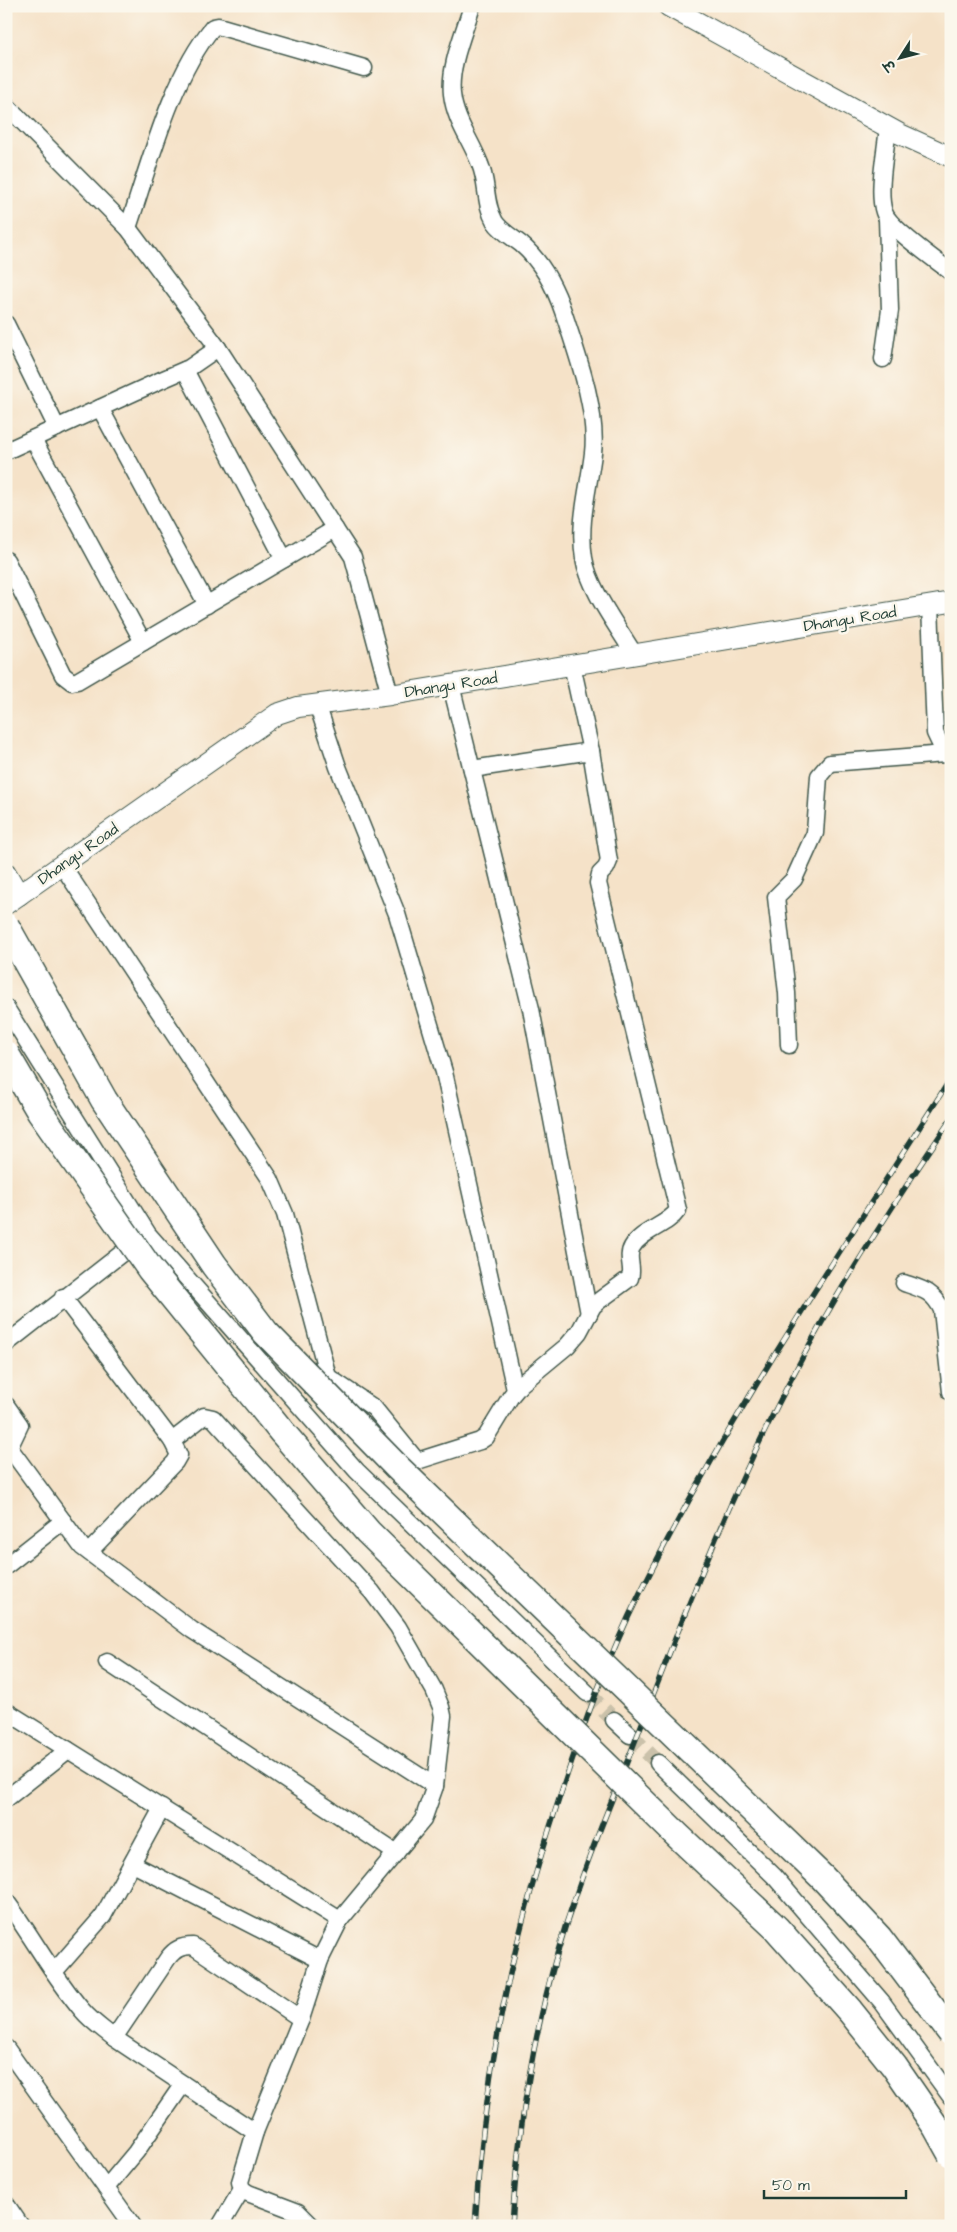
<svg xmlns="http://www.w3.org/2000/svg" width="957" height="2232" font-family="'Architects Daughter','Playpen Sans Deva',sans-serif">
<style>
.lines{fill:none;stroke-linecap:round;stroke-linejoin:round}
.minor-tunnel{stroke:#cac1aa;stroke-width:16;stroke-dasharray:16 8;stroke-linecap:butt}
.minor-casing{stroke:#3f564a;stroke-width:19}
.tertiary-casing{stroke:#3f564a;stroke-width:22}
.minor{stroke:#fff;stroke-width:16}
.tertiary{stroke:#fff;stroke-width:20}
.rail-casing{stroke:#1f3d34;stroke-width:5.5}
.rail{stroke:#fbf7ec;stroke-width:4;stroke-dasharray:11;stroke-linecap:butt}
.trunk-bridge-casing{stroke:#3f564a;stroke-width:29;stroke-linecap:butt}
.trunk-bridge{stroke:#fff;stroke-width:26}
.labels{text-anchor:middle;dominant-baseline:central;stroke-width:5;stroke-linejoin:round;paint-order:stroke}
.street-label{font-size:16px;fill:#1f3d34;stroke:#fbf7ec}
</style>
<rect width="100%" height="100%" fill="#fbf7ec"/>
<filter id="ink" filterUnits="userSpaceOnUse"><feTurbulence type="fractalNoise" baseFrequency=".02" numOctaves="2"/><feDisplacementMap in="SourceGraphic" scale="10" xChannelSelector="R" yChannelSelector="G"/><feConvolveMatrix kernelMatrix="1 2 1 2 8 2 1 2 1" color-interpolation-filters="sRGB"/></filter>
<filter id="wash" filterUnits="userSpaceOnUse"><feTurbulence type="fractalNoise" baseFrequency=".0096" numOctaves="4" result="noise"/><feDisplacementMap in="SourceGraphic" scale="20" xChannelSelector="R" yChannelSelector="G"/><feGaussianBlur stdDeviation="1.12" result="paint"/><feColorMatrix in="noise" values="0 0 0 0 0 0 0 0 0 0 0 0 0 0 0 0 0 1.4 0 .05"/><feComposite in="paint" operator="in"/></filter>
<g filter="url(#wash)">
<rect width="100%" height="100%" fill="#f5e2c8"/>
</g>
<g filter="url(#ink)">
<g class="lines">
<g class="minor-tunnel">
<path d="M587 1693 614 1720"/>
<path d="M630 1735 658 1763"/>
</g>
<g class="minor-casing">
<g id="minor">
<path d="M472 6C464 33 449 66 452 94 455 121 471 140 480 164 488 183 484 203 495 222 501 231 512 237 521 244 542 262 555 287 564 314 577 354 598 411 593 453 589 488 578 522 584 558 589 589 618 627 634 654"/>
<path d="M6 105 128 228 218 348 353 557 390 695"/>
<path d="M888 127C886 150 877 191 884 212 889 228 936 260 951 272"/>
<path d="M128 228C149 166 171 77 213 27L218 26 364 68"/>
<path d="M6 324 57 428"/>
<path d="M883 359 890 310 887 219"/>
<path d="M185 370 284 559"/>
<path d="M100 408 207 605"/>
<path d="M33 439 143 642"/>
<path d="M6 451 159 381 189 368 218 348"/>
<path d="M6 560 63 675 72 682 77 681 335 529"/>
<path d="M930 605 935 733 945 754 951 757"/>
<path d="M451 685 531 1009 589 1314"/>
<path d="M317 704 338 767 397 914 444 1072 515 1390"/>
<path d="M472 769 591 751"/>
<path d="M62 865 270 1179 285 1214 328 1377 374 1408 417 1461 480 1441 486 1437 511 1396 521 1384 567 1346 579 1332 593 1306 600 1300 630 1278C634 1268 626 1257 632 1247 642 1230 667 1226 678 1210L598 883 600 874 606 868 609 861 591 751 572 665"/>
<path d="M6 1008 148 1234 357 1471 587 1693"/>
<path d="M789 1045 787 993 776 897 794 879 815 833 819 776 830 763 945 754"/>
<path d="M904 1283C922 1289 933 1291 942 1310L951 1392"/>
<path d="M63 1297 172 1441 179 1455 175 1462 89 1552"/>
<path d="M6 1344 140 1239"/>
<path d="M6 1405 20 1425 10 1446 11 1450 82 1547 192 1630 435 1786"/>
<path d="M172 1441 204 1416 213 1418 372 1592 398 1627 434 1690 441 1707 443 1716 435 1786 423 1820 340 1920 320 1960 301 2019 255 2132 240 2182 242 2189 248 2193 298 2212 312 2226"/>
<path d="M6 1566 63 1521"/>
<path d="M107 1662 396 1853"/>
<path d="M6 1711 340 1920"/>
<path d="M614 1720 630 1735"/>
<path d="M658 1763 774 1876 882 2002 951 2097"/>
<path d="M6 1799 68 1750"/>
<path d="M133 1864 320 1960"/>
<path d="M6 1901C32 1936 53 1976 82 2010 91 2021 103 2029 114 2038L255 2132"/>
<path d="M54 1972 103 1916 162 1808"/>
<path d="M114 2038 168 1958C175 1949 181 1946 193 1946L301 2019"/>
<path d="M6 2048 133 2226"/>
<path d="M106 2188 136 2152 183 2084"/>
<path d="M6 2204 21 2226"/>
<path d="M220 2226 242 2189"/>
</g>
</g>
<g class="tertiary-casing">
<g id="tertiary">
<path d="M668 6 900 134 951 157"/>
<path d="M6 873 19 895"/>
<path d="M6 904 277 714 298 707 390 695 951 602"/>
</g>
</g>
<use href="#minor" class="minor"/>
<use href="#tertiary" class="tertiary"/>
<g class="rail-casing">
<g id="rail">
<path d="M475 2226C483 2076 512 1941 559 1799 582 1729 607 1659 640 1593 730 1413 844 1247 951 1078"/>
<path d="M512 2226C519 2111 539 1997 578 1889 596 1836 619 1784 639 1731 684 1615 729 1498 787 1387 835 1293 892 1206 951 1119"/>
</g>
</g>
<use href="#rail" class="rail"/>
<g class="trunk-bridge-casing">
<g id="trunk-bridge">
<path d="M6 926 104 1100 214 1265 266 1333 397 1467 823 1878 879 1938 951 2033"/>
<path d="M6 1054 40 1112 150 1269 282 1432 368 1532 677 1835 776 1928 850 2011 894 2066 936 2127 951 2154"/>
</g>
</g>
<use href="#trunk-bridge" class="trunk-bridge"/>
</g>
</g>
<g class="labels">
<g class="street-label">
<text transform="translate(850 619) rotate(-9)">Dhangu Road</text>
<text transform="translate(451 685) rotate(-9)">Dhangu Road</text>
<text transform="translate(78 854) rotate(-35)">Dhangu Road</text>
</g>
</g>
<rect width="957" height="2232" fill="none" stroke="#fbf7ec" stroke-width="25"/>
<g transform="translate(900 58) rotate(234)" stroke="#fbf7ec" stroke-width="4" paint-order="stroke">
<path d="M0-4L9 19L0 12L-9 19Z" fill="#1f3d34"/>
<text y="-8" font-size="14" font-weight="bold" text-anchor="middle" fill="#1f3d34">उ</text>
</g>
<path d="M764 2190v8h142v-8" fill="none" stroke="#1f3d34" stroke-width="2.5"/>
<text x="772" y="2190" font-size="15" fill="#1f3d34" stroke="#fbf7ec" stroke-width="4" paint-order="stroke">50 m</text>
</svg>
